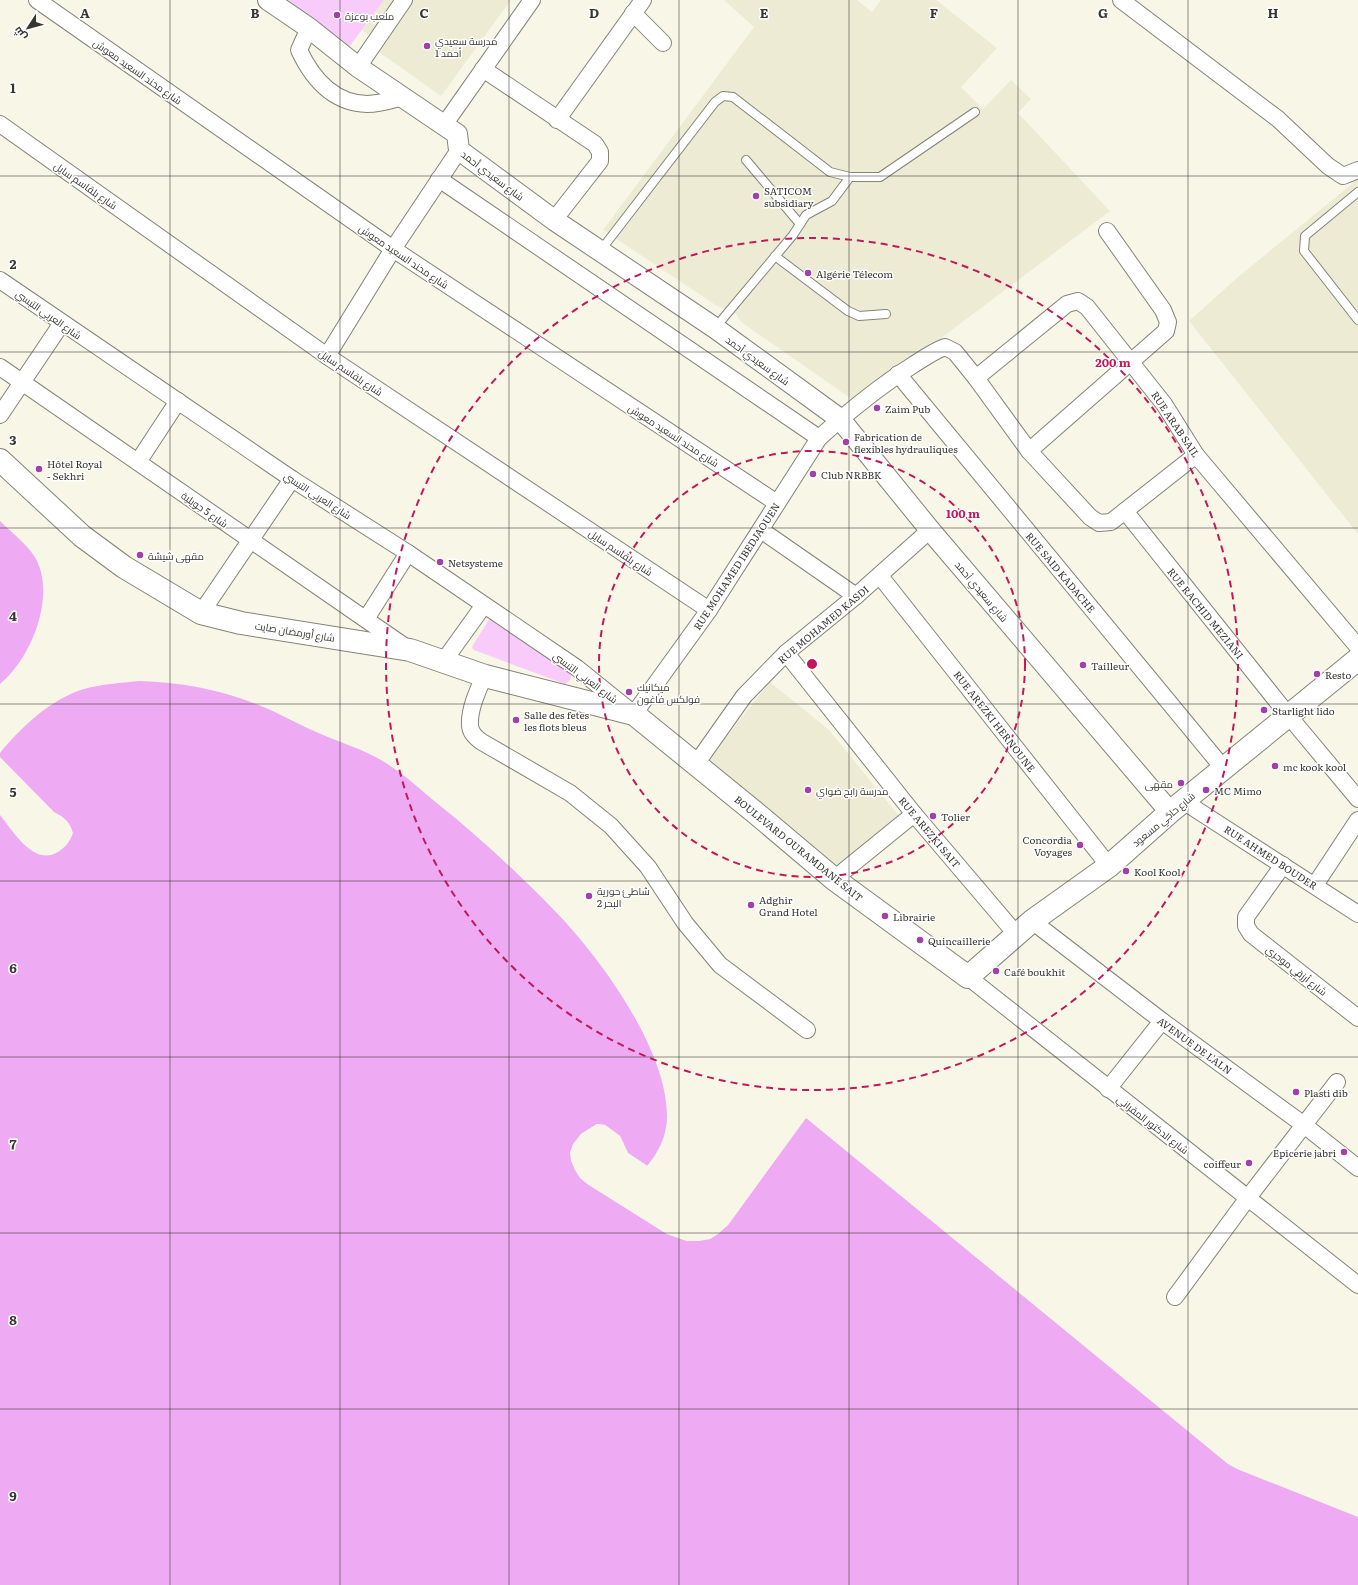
<svg xmlns="http://www.w3.org/2000/svg" width="1358" height="1585" font-family="Literata,Cairo,serif">
<style>
.built{fill:#eeebd5}
.green{fill:#f9cbfb}
.water{fill:#eeaaf2}
.pier{fill:#f8f6e7}
.lines{fill:none;stroke-linecap:round;stroke-linejoin:round}
.service-casing{stroke:#858376;stroke-width:10}
.minor-casing{stroke:#858376;stroke-width:18}
.tertiary-casing{stroke:#858376;stroke-width:22}
.secondary-casing{stroke:#858376;stroke-width:24}
.service{stroke:#fff;stroke-width:8}
.minor{stroke:#fff;stroke-width:16}
.tertiary{stroke:#fff;stroke-width:20}
.secondary{stroke:#fff;stroke-width:22}
.grid{fill:none;stroke:#363530;stroke-width:1;stroke-opacity:0.55}
.ring{fill:none;stroke:#c2185b;stroke-width:2;stroke-dasharray:7 5}
.poi-dot{fill:#a040a8;stroke:#fff;stroke-width:1.5}
.labels{text-anchor:middle;dominant-baseline:central;stroke-width:3;stroke-linejoin:round;paint-order:stroke}
.poi-label{font-size:10px;fill:#363530;stroke:#fff;text-anchor:start}
.street-label{font-size:10px;fill:#363530;stroke:#fff}
.grid-label{font-size:13px;text-anchor:middle;font-weight:bold;fill:#363530;stroke:#fff;stroke-width:3;stroke-linejoin:round;paint-order:stroke}
.centre{fill:#c2185b;stroke:#fff;stroke-width:2}
.ring-label{font-size:12px;text-anchor:middle;font-weight:bold;fill:#c2185b;stroke:#fff;stroke-width:3;stroke-linejoin:round;paint-order:stroke}
</style>
<rect width="100%" height="100%" fill="#f8f6e7"/>
<g class="built">
<path d="M384 0H511L441 96 379 52 373 39 362 30Z"/>
<path d="M724 0H857L872 12 881 0H936L997 48 961 87 983 109 1011 80 1031 99 1018 113 1110 211 856 402 741 322 736 314 717 306 603 230 754 27Z"/>
<path d="M1358 179V534L1189 321 1238 277Z"/>
<path d="M770 682 829 730 899 816 835 867 705 763Z"/>
</g>
<g class="green">
<path d="M279 0H384L349 47Z"/>
<path d="M490 618 566 670 570 673 571 678 569 681 565 684 474 650 472 648 473 645Z"/>
</g>
<g class="water">
<path d="M0 521C12 533 28 545 36 559 56 597 31 659 0 684Z"/>
<path d="M139 681C181 682 222 690 261 706 279 713 296 723 314 731 338 742 364 749 386 763 405 775 421 790 438 804 478 836 516 871 551 907 598 954 667 1048 667 1116 667 1135 659 1152 647 1166L628 1153 620 1136 605 1125 597 1124 581 1134 570 1153C574 1169 576 1175 589 1185L667 1234 687 1241 710 1239 728 1225 806 1118 1228 1464 1237 1469 1358 1517V1585H0V815C13 831 34 867 58 852 66 847 70 841 73 833 70 822 64 817 54 812L0 757V753C21 727 51 699 84 689 102 684 121 683 139 681Z"/>
</g>
<path class="pier" d="M807 1116 728 1225 718 1234 710 1239 699 1241H687L667 1234 589 1185 580 1178 575 1170 571 1161 570 1153 573 1144 581 1134 597 1124 605 1125 620 1136 628 1153 649 1167 646 1168 627 1154 619 1137 612 1131 605 1127 597 1126 582 1135 575 1145 572 1153 573 1160 577 1169 582 1177 590 1184 668 1233 687 1239H699L709 1237 717 1232 727 1223 804 1117Z"/>
<g class="lines">
<g class="service-casing">
<g id="service">
<path d="M746 160 800 224"/>
<path d="M1358 192 1305 236 1304 251 1358 320"/>
<path d="M601 250 715 102 723 96 733 97 830 172 850 177H880L975 112"/>
<path d="M775 256 848 311 859 316 886 314"/>
<path d="M715 328 793 235 806 215 832 201 850 177"/>
</g>
</g>
<g class="minor-casing">
<g id="minor">
<path d="M37 0 393 249 777 503"/>
<path d="M1121 0 1278 119 1328 166 1343 176 1358 170"/>
<path d="M633 13 663 43"/>
<path d="M309 28 299 50C312 78 332 103 367 104 379 104 392 100 403 97"/>
<path d="M358 67 404 0"/>
<path d="M483 69 595 144 600 152V161L554 220"/>
<path d="M557 120 643 0"/>
<path d="M0 124 327 356 709 610"/>
<path d="M444 125 532 0"/>
<path d="M439 179 819 438"/>
<path d="M0 280 292 479 408 553 577 668 634 714 709 610 819 438C848 412 880 386 913 365 924 358 934 351 945 347L955 352 976 378 1029 451 1090 517 1099 523 1111 522 1196 455"/>
<path d="M327 356 393 249 459 150"/>
<path d="M0 367 407 648"/>
<path d="M898 374 1224 769"/>
<path d="M976 378 1067 304 1078 301 1087 307 1164 404 1196 455 1358 647"/>
<path d="M0 415 62 323"/>
<path d="M1029 451 1166 331 1168 322 1163 310 1107 231"/>
<path d="M138 462 178 401"/>
<path d="M1125 511 1288 715 1358 799"/>
<path d="M761 530 856 596"/>
<path d="M880 576 1109 866"/>
<path d="M201 613 292 479"/>
<path d="M366 619 408 553"/>
<path d="M786 653 914 814 1016 934"/>
<path d="M443 662 484 605"/>
<path d="M485 676C478 688 469 710 470 725 470 732 476 738 482 742L570 793 611 826 648 867 685 923 720 965 807 1030"/>
<path d="M696 764 744 696 786 653 856 596 930 530"/>
<path d="M1183 801 1358 914"/>
<path d="M1283 865 1246 917V926L1251 934 1358 1018"/>
<path d="M834 879 914 814"/>
<path d="M1315 885 1358 820"/>
<path d="M1032 921 1162 1021 1304 1125 1358 1168"/>
<path d="M968 977 1358 1285"/>
<path d="M1108 1089 1162 1021"/>
<path d="M1175 1297 1247 1199 1337 1082"/>
</g>
</g>
<g class="tertiary-casing">
<path id="tertiary" d="M268 0 309 28 358 67 457 134 459 150 554 220 715 328 840 419 930 530 1170 812"/>
</g>
<g class="secondary-casing">
<path id="secondary" d="M0 460 82 536 124 567 201 613 241 623 410 650 485 676 634 714 757 814 834 879 968 977 1032 921 1109 866 1170 812 1358 659"/>
</g>
<use href="#service" class="service"/>
<use href="#minor" class="minor"/>
<use href="#tertiary" class="tertiary"/>
<use href="#secondary" class="secondary"/>
</g>
<path class="grid" d="M170 0V1585M340 0V1585M509 0V1585M679 0V1585M849 0V1585M1018 0V1585M1188 0V1585M0 176H1358M0 352H1358M0 528H1358M0 704H1358M0 881H1358M0 1057H1358M0 1233H1358M0 1409H1358"/>
<g class="ring">
<circle cx="812" cy="664" r="213"/>
<circle cx="812" cy="664" r="426"/>
</g>
<g class="poi-dot">
<circle cx="337" cy="15" r="4"/>
<circle cx="427" cy="46" r="4"/>
<circle cx="756" cy="196" r="4"/>
<circle cx="808" cy="273" r="4"/>
<circle cx="877" cy="408" r="4"/>
<circle cx="846" cy="442" r="4"/>
<circle cx="39" cy="469" r="4"/>
<circle cx="813" cy="474" r="4"/>
<circle cx="140" cy="555" r="4"/>
<circle cx="440" cy="562" r="4"/>
<circle cx="1083" cy="665" r="4"/>
<circle cx="1317" cy="674" r="4"/>
<circle cx="629" cy="692" r="4"/>
<circle cx="1264" cy="710" r="4"/>
<circle cx="516" cy="720" r="4"/>
<circle cx="1275" cy="766" r="4"/>
<circle cx="1181" cy="783" r="4"/>
<circle cx="808" cy="790" r="4"/>
<circle cx="1206" cy="790" r="4"/>
<circle cx="933" cy="816" r="4"/>
<circle cx="1080" cy="845" r="4"/>
<circle cx="1126" cy="871" r="4"/>
<circle cx="589" cy="896" r="4"/>
<circle cx="751" cy="905" r="4"/>
<circle cx="885" cy="916" r="4"/>
<circle cx="920" cy="940" r="4"/>
<circle cx="996" cy="971" r="4"/>
<circle cx="1296" cy="1092" r="4"/>
<circle cx="1344" cy="1152" r="4"/>
<circle cx="1249" cy="1163" r="4"/>
</g>
<g class="labels">
<g class="poi-label">
<text x="345" y="15">ملعب بوعزة</text>
<text x="435" y="40">مدرسة سعيدي<tspan x="435" dy="12">أحمد 1</tspan></text>
<text x="764" y="190">SATICOM<tspan x="764" dy="12">subsidiary</tspan></text>
<text x="816" y="273">Algérie Télecom</text>
<text x="885" y="408">Zaim Pub</text>
<text x="854" y="436">Fabrication de<tspan x="854" dy="12">flexibles hydrauliques</tspan></text>
<text x="47" y="463">Hôtel Royal<tspan x="47" dy="12">- Sekhri</tspan></text>
<text x="821" y="474">Club NRBBK</text>
<text x="148" y="555">مقهى شيشة</text>
<text x="448" y="562">Netsysteme</text>
<text x="1091" y="665">Tailleur</text>
<text x="1325" y="674">Resto</text>
<text x="637" y="686">ميكانيك<tspan x="637" dy="12">فولكس فاغون</tspan></text>
<text x="1272" y="710">Starlight lido</text>
<text x="524" y="714">Salle des fetes<tspan x="524" dy="12">les flots bleus</tspan></text>
<text x="1283" y="766">mc kook kool</text>
<text x="1173" y="783" text-anchor="end">مقهى</text>
<text x="816" y="790">مدرسة رابح ضواي</text>
<text x="1214" y="790">MC Mimo</text>
<text x="941" y="816">Tolier</text>
<text x="1072" y="839" text-anchor="end">Concordia<tspan x="1072" dy="12">Voyages</tspan></text>
<text x="1134" y="871">Kool Kool</text>
<text x="597" y="890">شاطئ حورية<tspan x="597" dy="12">البحر 2</tspan></text>
<text x="759" y="899">Adghir<tspan x="759" dy="12">Grand Hotel</tspan></text>
<text x="893" y="916">Librairie</text>
<text x="928" y="940">Quincaillerie</text>
<text x="1004" y="971">Café boukhit</text>
<text x="1304" y="1092">Plasti dib</text>
<text x="1336" y="1152" text-anchor="end">Epicerie jabri</text>
<text x="1241" y="1163" text-anchor="end">coiffeur</text>
</g>
<g class="street-label">
<text transform="translate(138 71) rotate(35)">شارع محند السعيد معوش</text>
<text transform="translate(493 175) rotate(37)">شارع سعيدي أحمد</text>
<text transform="translate(86 185) rotate(35)">شارع بلقاسم سايل</text>
<text transform="translate(404 256) rotate(34)">شارع محند السعيد معوش</text>
<text transform="translate(49 314) rotate(35)">شارع العربي التبسي</text>
<text transform="translate(758 360) rotate(36)">شارع سعيدي أحمد</text>
<text transform="translate(351 372) rotate(34)">شارع بلقاسم سايل</text>
<text transform="translate(1176 424) rotate(56)">RUE ARAB SAIL</text>
<text transform="translate(674 435) rotate(33)">شارع محند السعيد معوش</text>
<text transform="translate(318 495) rotate(33)">شارع العربي التبسي</text>
<text transform="translate(205 509) rotate(35)">شارع 5 جويلية</text>
<text transform="translate(621 552) rotate(34)">شارع بلقاسم سايل</text>
<text transform="translate(736 566) rotate(-57)">RUE MOHAMED IBEDJAOUEN</text>
<text transform="translate(1061 572) rotate(50)">RUE SAID KADACHE</text>
<text transform="translate(982 591) rotate(50)">شارع سعيدي أحمد</text>
<text transform="translate(1206 613) rotate(51)">RUE RACHID MEZIANI</text>
<text transform="translate(823 624) rotate(-40)">RUE MOHAMED KASDI</text>
<text transform="translate(295 631) rotate(9)">شارع أورمضان صايت</text>
<text transform="translate(586 677) rotate(37)">شارع العربي التبسي</text>
<text transform="translate(995 721) rotate(52)">RUE AREZKI HERNOUNE</text>
<text transform="translate(1163 819) rotate(-40)">شارع حاجّي مسعود</text>
<text transform="translate(930 832) rotate(50)">RUE AREZKI SAIT</text>
<text transform="translate(799 848) rotate(39)">BOULEVARD OURAMDANE SAIT</text>
<text transform="translate(1271 857) rotate(33)">RUE AHMED BOUDER</text>
<text transform="translate(1297 970) rotate(38)">شارع أرزقي موحري</text>
<text transform="translate(1195 1045) rotate(36)">AVENUE DE L'ALN</text>
<text transform="translate(1153 1124) rotate(38)">شارع الدكتور المقراني</text>
</g>
</g>
<g class="grid-label">
<text x="85" y="18">A</text>
<text x="255" y="18">B</text>
<text x="424" y="18">C</text>
<text x="594" y="18">D</text>
<text x="764" y="18">E</text>
<text x="934" y="18">F</text>
<text x="1103" y="18">G</text>
<text x="1273" y="18">H</text>
<text x="13" y="93">1</text>
<text x="13" y="269">2</text>
<text x="13" y="445">3</text>
<text x="13" y="621">4</text>
<text x="13" y="797">5</text>
<text x="13" y="973">6</text>
<text x="13" y="1149">7</text>
<text x="13" y="1325">8</text>
<text x="13" y="1501">9</text>
</g>
<circle cx="812" cy="664" r="6" class="centre"/>
<g class="ring-label">
<text x="1113" y="367">200 m</text>
<text x="963" y="518">100 m</text>
</g>
<g transform="translate(28 28) rotate(234)" stroke="#ffffff" stroke-width="3" paint-order="stroke">
<path d="M0-3L7 15L0 10L-7 15Z" fill="#363530"/>
<text y="-6" font-size="11" font-weight="bold" text-anchor="middle" fill="#363530">ش</text>
</g>
</svg>
